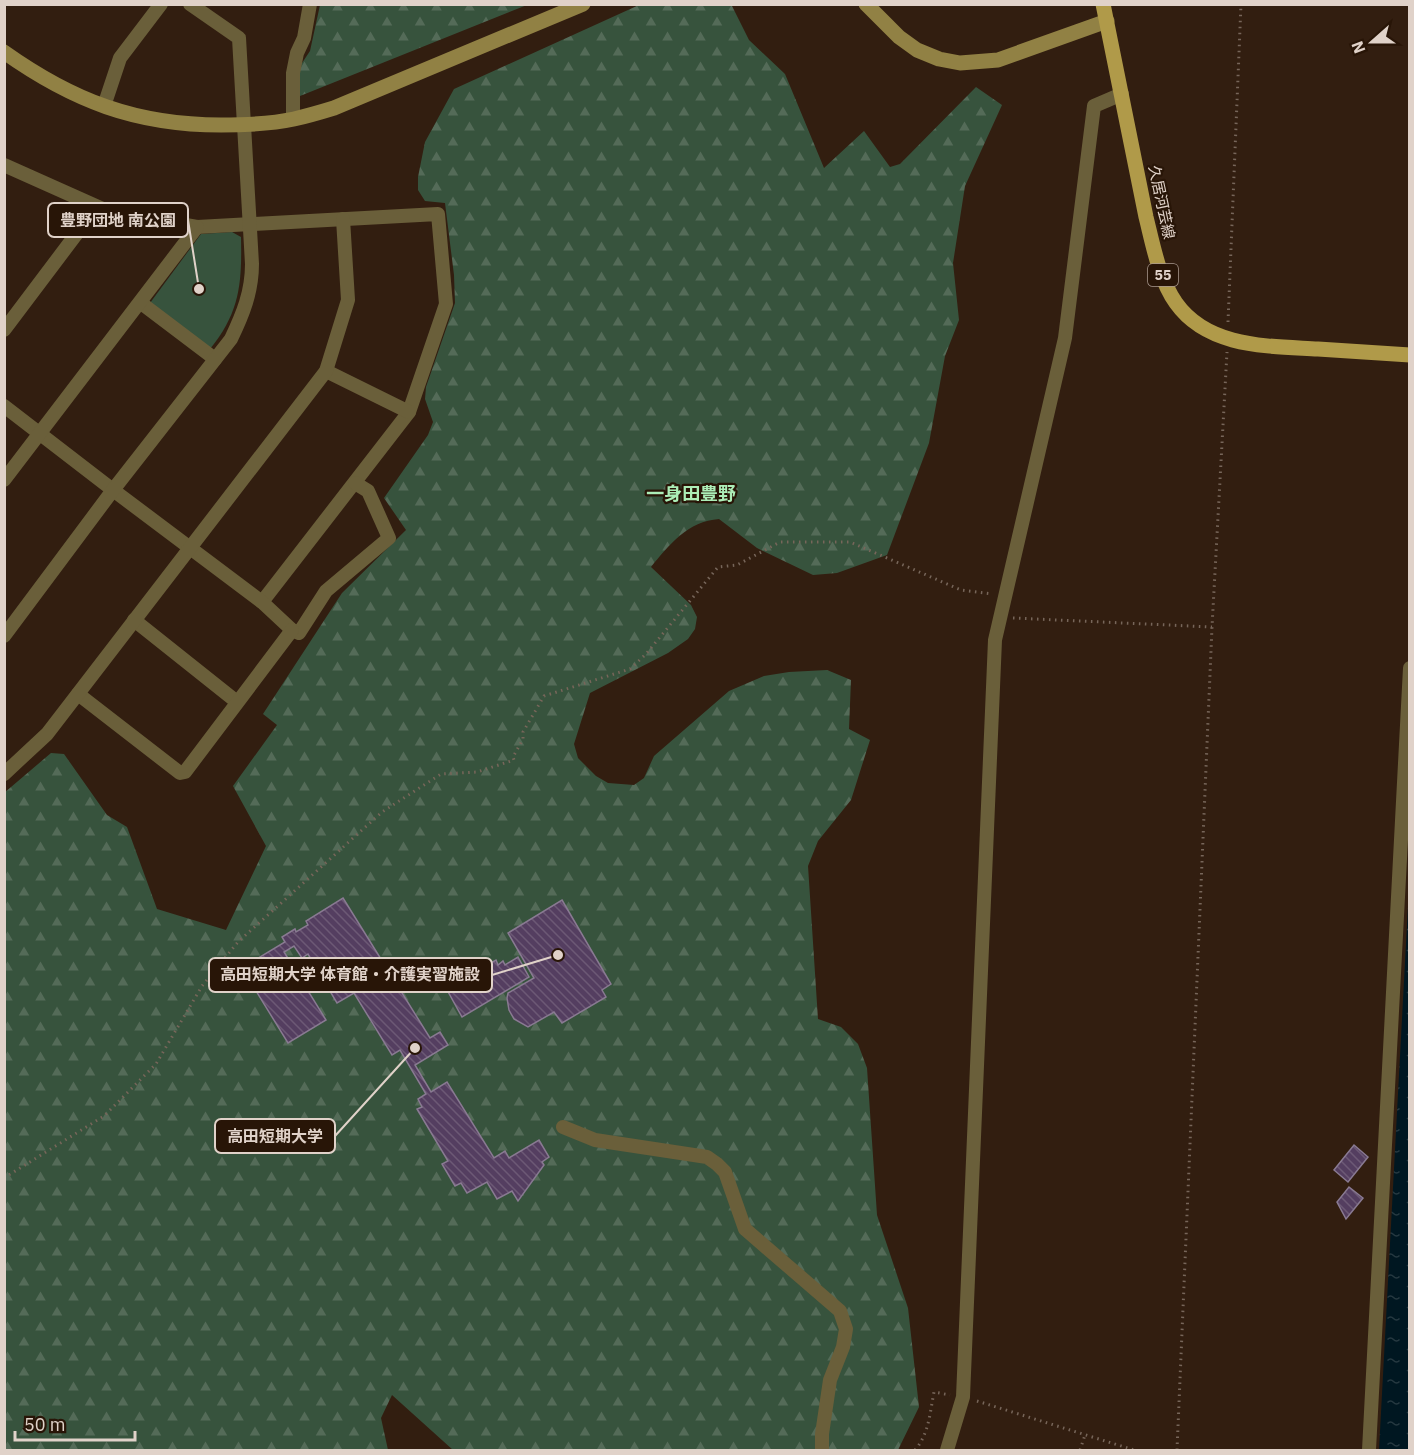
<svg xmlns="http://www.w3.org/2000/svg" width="1414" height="1455" font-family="'IBM Plex Sans','Noto Sans JP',sans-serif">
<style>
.green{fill:#37533d}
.forest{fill:url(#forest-firs)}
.water{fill:url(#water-ripples)}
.building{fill:url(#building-back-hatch);stroke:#897a92;stroke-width:1.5}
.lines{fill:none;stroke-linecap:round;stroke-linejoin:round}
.path{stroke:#77665a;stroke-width:3;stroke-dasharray:1.5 4.5;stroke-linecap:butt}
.street{stroke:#6a5f3a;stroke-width:14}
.secondary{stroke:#918144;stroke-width:15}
.primary{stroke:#b09a49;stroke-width:15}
.labels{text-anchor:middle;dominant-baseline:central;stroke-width:4.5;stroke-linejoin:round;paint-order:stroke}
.shield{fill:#281507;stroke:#a9998f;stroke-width:1.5}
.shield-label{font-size:14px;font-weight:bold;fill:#e0d2c9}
.street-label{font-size:15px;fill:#e0d2c9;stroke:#281507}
.quarter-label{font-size:18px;font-weight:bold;fill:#acedb7;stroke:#281507}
.leader{fill:none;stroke:#e0d2c9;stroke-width:2}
.callout-dot{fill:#e0d2c9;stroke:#281507;stroke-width:2}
.callout{fill:#281507;stroke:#e0d2c9;stroke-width:2}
.callout-label{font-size:16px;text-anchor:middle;font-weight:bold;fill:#e0d2c9}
</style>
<defs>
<pattern id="forest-firs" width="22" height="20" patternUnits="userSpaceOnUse" patternTransform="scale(1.5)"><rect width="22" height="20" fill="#37533d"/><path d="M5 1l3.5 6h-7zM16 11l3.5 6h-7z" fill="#546b58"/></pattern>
<pattern id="water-ripples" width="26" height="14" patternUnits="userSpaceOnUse" patternTransform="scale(1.5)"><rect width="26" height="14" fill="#001721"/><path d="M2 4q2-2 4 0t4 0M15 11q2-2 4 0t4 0" fill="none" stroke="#253840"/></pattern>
<pattern id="building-back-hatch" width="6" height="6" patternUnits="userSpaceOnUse" patternTransform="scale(1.5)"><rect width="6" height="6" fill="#543e60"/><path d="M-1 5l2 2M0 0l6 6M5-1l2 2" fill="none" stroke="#6c5975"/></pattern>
</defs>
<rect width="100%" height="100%" fill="#321e10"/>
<path class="green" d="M232 232 241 237C242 283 240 312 210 349L150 303 201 234Z"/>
<g class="forest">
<path d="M731 4 749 40 785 74 824 168 864 131 890 167 900 164 976 87 1002 105 965 186 953 263 959 320 945 356 929 443 887 555 837 573 813 575 757 548 719 519C688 521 669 545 651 567L691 605 697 617 695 629 688 639 668 653 590 693 574 744 578 758 596 776 608 783 634 785 644 778 654 756 729 691 764 676 789 672 827 670 851 680 849 729 870 740 851 800 818 841 808 866 818 1019 841 1027 858 1044 867 1068 877 1215 908 1308 919 1407 898 1450H453L392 1395 381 1418 388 1450H5L4 793 51 753 64 754 107 815 127 827 157 909 226 930 266 846 233 786 277 725 263 714 342 593 406 530 384 498 428 435 433 422 425 399 426 387 455 303 454 275 445 203 425 201 418 190V177L425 142 454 89 639 5Z"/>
<path d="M320 5H527L300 96 296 72 310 51Z"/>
</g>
<path class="water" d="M1409 887V1450H1379Z"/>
<g class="building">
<path d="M343 898 430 1038 440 1032 448 1045 415 1065 431 1092 447 1082 494 1158 505 1151 509 1158 539 1140 549 1157 542 1162 544 1165 518 1201 512 1191 497 1199 487 1182 467 1193 461 1183 455 1186 442 1164 448 1161 417 1109 422 1107 418 1099 426 1094 400 1050 392 1055 354 993 337 1003 308 954 302 958 294 946 284 952 326 1020 288 1043 242 968 285 942 282 937 295 929 296 932 308 925 306 921Z"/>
<path d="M562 900 611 984 602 990 606 997 562 1023 554 1012 528 1027 514 1019 509 1010 507 998 508 993 534 978 508 933Z"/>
<path d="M518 957 529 977 462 1017 446 988 496 960 498 965 503 961 505 965Z"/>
<path d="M1354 1145 1368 1157 1348 1182 1334 1170Z"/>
<path d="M1349 1187 1363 1198 1346 1219 1337 1202Z"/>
</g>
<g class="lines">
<g class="path">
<path d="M1228 322 1241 4"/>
<path d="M1013 618 1212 627"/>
<path d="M4 1178 104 1116 156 1064 202 986 238 942 382 812 441 774 477 772 514 760 513 757 523 739V732L544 696 630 669 646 654 718 567 737 565 780 542H850L961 590 992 594"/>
<path d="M977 1401 1134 1450"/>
<path d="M915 1450C929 1434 930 1412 934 1392L950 1395"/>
<path d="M1080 1450 1085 1435"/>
<path d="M1177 1450 1212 627 1227 352"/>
</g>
<g class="street">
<path d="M104 106 120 58 161 4"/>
<path d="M293 119V73L297 53 304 38 310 4"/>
<path d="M4 165 107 211 197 227 438 214 446 304 409 412 262 602"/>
<path d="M141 303 215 359"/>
<path d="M4 330 96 208"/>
<path d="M326 371 409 412"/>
<path d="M4 406 113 490 262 602 292 630 299 633 326 591 389 538 368 491 355 483"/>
<path d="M4 480 197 227"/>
<path d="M134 620 237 702"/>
<path d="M4 636 113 490 231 339C243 314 252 292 252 264L239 38 190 4"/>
<path d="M78 694 180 773 185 772 292 630"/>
<path d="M4 774 47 734 326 371 348 300 343 219"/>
<path d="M563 1127 595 1140 707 1157 717 1164 725 1172 745 1229 840 1311 846 1329 843 1347 830 1380 822 1434V1450"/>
<path d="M947 1450 963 1397 995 640 1065 338 1094 106 1122 94"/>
<path d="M1369 1450 1410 668"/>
</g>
<g class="secondary">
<path d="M866 4 899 37 917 50 939 59 960 63 998 60 1107 21"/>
<path d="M4 52C73 101 136 125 221 125 245 125 271 124 294 119 307 116 321 112 334 108L583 4"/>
</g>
<path class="primary" d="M1103 4 1146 217C1153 245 1159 279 1176 303 1208 348 1268 346 1318 349 1349 351 1379 353 1410 355"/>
</g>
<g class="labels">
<rect class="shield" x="1148" y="264" width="30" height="22" rx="4.5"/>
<g class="shield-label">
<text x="1163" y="275">55</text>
</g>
<g class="street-label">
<text transform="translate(1162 202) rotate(78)">久居河芸線</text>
</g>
<g class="quarter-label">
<text x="691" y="493">一身田豊野</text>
</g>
</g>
<path class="leader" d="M199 289L188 220M558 955L492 975M415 1048L335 1136"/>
<g class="callout-dot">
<circle cx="199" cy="289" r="6"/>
<circle cx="558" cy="955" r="6"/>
<circle cx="415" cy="1048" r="6"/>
</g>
<g class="callout">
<rect x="48" y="203" width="140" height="34" rx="6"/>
<rect x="209" y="958" width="283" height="34" rx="6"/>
<rect x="215" y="1119" width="120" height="34" rx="6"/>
</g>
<g class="callout-label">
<text x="118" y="226">豊野団地 南公園</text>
<text x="350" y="980">高田短期大学 体育館・介護実習施設</text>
<text x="275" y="1142">高田短期大学</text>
</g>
<rect width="1414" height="1455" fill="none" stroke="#e0d2c9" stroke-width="12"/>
<g transform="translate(1372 42) rotate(249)" stroke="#281507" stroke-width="4.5" paint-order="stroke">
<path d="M0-4.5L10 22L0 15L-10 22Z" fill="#e0d2c9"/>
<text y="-9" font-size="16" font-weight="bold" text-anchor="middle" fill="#e0d2c9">N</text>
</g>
<path d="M15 1431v9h120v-9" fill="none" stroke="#e0d2c9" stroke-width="3"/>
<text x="24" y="1431" font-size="18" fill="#e0d2c9" stroke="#281507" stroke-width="4.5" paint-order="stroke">50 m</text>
</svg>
